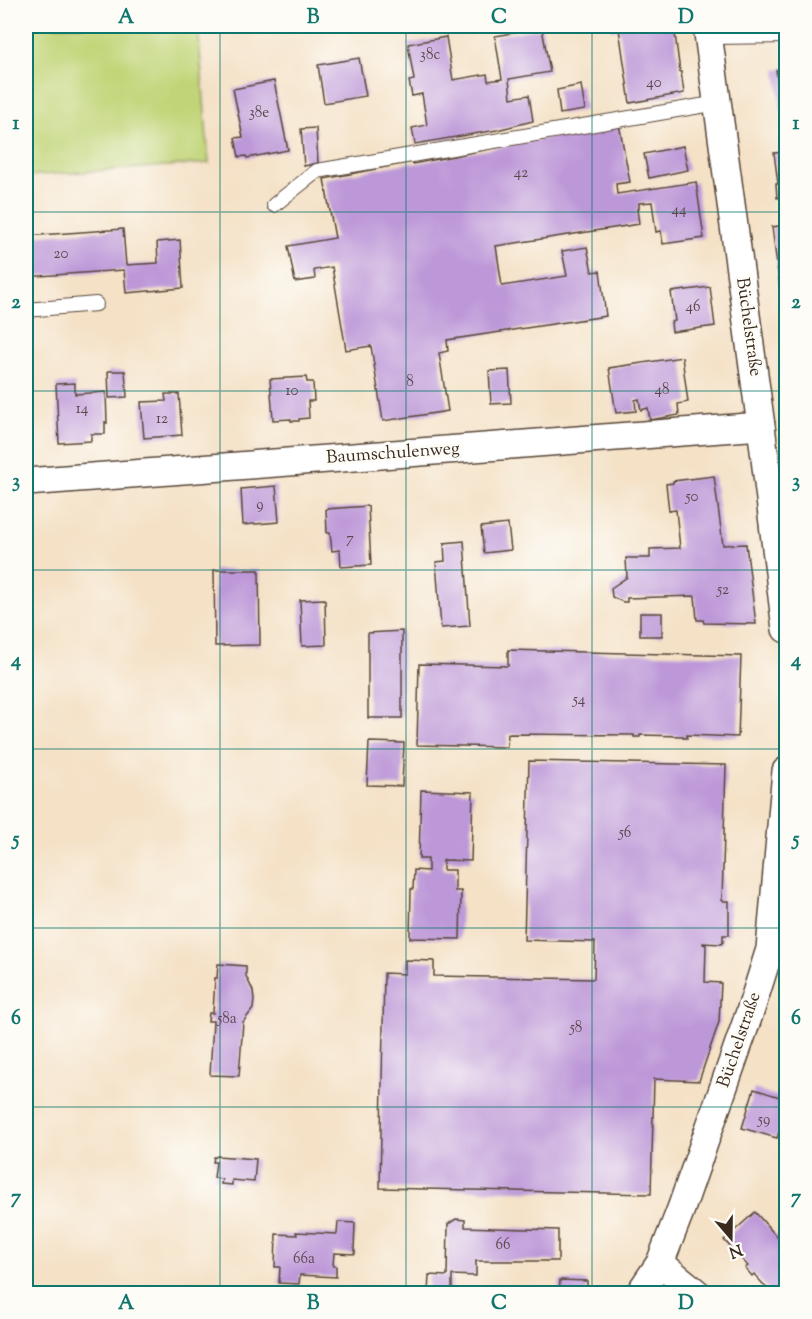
<svg xmlns="http://www.w3.org/2000/svg" width="812" height="1319" font-family="'Sorts Mill Goudy',serif">
<style>
.green{fill:#c1d578;stroke:#7e804b;stroke-width:1.5}
.building{fill:#bd98d8}
.lines{fill:none;stroke-linecap:round;stroke-linejoin:round}
.service-casing{stroke:#574537;stroke-width:16}
.minor-casing{stroke:#574537;stroke-width:30}
.service{stroke:#fff;stroke-width:14}
.minor{stroke:#fff;stroke-width:27}
.grid{fill:none;stroke:#0f766e;stroke-width:1.5;stroke-opacity:0.55}
.labels{text-anchor:middle;dominant-baseline:central;stroke-width:6;stroke-linejoin:round;paint-order:stroke}
.number-label{font-size:15px;fill:#5c464c}
.street-label{font-size:18px;fill:#3b2a1e;stroke:#fdfcf7}
.neatline{fill:none;stroke:#0f766e;stroke-width:2}
.grid-label{font-size:20px;text-anchor:middle;font-weight:bold;fill:#0f766e}
</style>
<rect width="100%" height="100%" fill="#fdfcf7"/>
<filter id="ink" filterUnits="userSpaceOnUse"><feTurbulence type="fractalNoise" baseFrequency=".0167" numOctaves="2"/><feDisplacementMap in="SourceGraphic" scale="12" xChannelSelector="R" yChannelSelector="G"/><feConvolveMatrix kernelMatrix="1 2 1 2 8 2 1 2 1" color-interpolation-filters="sRGB"/></filter>
<filter id="wash" filterUnits="userSpaceOnUse"><feTurbulence type="fractalNoise" baseFrequency=".008" numOctaves="4" result="noise"/><feDisplacementMap in="SourceGraphic" scale="24" xChannelSelector="R" yChannelSelector="G"/><feGaussianBlur stdDeviation="1.35" result="paint"/><feColorMatrix in="noise" values="0 0 0 0 0 0 0 0 0 0 0 0 0 0 0 0 0 1.4 0 .05"/><feComposite in="paint" operator="in"/></filter>
<g filter="url(#wash)">
<rect width="100%" height="100%" fill="#f4e1c6"/>
<path class="green" d="M26 26H198L209 163 26 176Z"/>
<g id="blocks">
<g class="building">
<path d="M611 26H674L680 72H681L684 93 630 103 619 29 611 30Z"/>
<path d="M542 28 550 72 509 79 511 98 529 95 533 121 497 130 415 144 412 128 427 125 422 94 412 96 409 81 414 80 408 44 446 37 453 80 487 74 488 81 502 79 495 36Z"/>
<path d="M359 58 366 96 324 103 318 65Z"/>
<path d="M786 68V128H785L783 110H781L776 70Z"/>
<path d="M274 81 288 150 247 158 246 156 239 157 235 138 243 137 233 89Z"/>
<path d="M581 85 585 110 560 114 557 90Z"/>
<path d="M619 124 630 182 616 184 617 194 696 182 704 238 663 244 661 231 656 232 652 202 639 203V209H637L639 224 496 246 502 286 567 276 562 251 587 247 592 272 600 271 606 316 447 340 448 351 439 353 448 411 383 421 371 346 346 350 332 267 314 270 315 279 295 282 288 246 335 238 324 179 412 162 413 164Z"/>
<path d="M316 128 318 163 304 166 301 129Z"/>
<path d="M683 146 688 170 649 178 644 154Z"/>
<path d="M786 152V197L777 198 776 184H778L774 153Z"/>
<path d="M786 225V287L780 288 772 227Z"/>
<path d="M123 229 126 265 158 263 157 242 180 240 183 288 126 293 124 270 26 277V236Z"/>
<path d="M710 287 715 326 672 332 671 322 675 321 671 292Z"/>
<path d="M682 357 688 402 678 404 679 415 650 420 648 408 641 410 639 399 635 400 636 411 616 413 609 368Z"/>
<path d="M509 370 511 403 491 404 489 371Z"/>
<path d="M108 371H125L127 397 109 398Z"/>
<path d="M306 377 307 382H313L314 401H308L309 418 299 419V421H291V419L273 420 270 379Z"/>
<path d="M75 383V394L106 392 107 423 105 422V434H91V441L59 443 56 384Z"/>
<path d="M165 394H179L182 435 144 438 141 402 166 401Z"/>
<path d="M714 476 723 545 746 544 756 624 704 623 703 620H697L695 596 627 598V602H623L612 597 611 588 627 577 626 558H650V549L680 548 676 510 669 511 666 484 673 483V481Z"/>
<path d="M276 486 279 522 243 525 241 489Z"/>
<path d="M368 506 371 565 341 567 340 550 332 551 330 533H327L326 509Z"/>
<path d="M508 524 511 550 484 553 481 527Z"/>
<path d="M464 541 470 626 441 628 436 562 445 561 444 543Z"/>
<path d="M214 570H259L260 645 215 646Z"/>
<path d="M325 599 326 645 302 646 300 600Z"/>
<rect x="640" y="613" width="22" height="23"/>
<path d="M402 631V718H368V633Z"/>
<path d="M508 650 741 656 738 737 687 735V738H683V736L640 735V737H634V735L508 734 507 747 417 745 419 664 508 666Z"/>
<path d="M369 742 404 743 402 786 367 785Z"/>
<path d="M529 761 726 765 722 901H729V935H723V942L721 944 703 943V944L706 945 705 982 721 983 719 1022 699 1081 654 1079 651 1194 380 1188 384 973 405 974V960L434 961V976L594 979 595 942 524 940Z"/>
<path d="M421 790 473 792 471 861 443 860V870H455V891H461L460 939 410 938 411 889H413L414 870 428 871V859H419Z"/>
<path d="M218 964 246 966V976L253 991 254 1000 253 1009 243 1022 239 1076 210 1075 213 1021H208L209 1013H213L215 978H217Z"/>
<path d="M754 1089 786 1099V1112L777 1138 742 1128Z"/>
<path d="M217 1156 256 1159 254 1182 232 1180V1185L221 1184 222 1179 214 1178 216 1162H213L214 1157H216Z"/>
<path d="M755 1212 786 1247V1294H772L754 1274 752 1276 745 1268 748 1266 724 1240Z"/>
<path d="M456 1219 465 1220V1227L558 1230V1261H476V1276L452 1275V1294H428L429 1275 447 1276 448 1224Z"/>
<path d="M338 1222 355 1223 354 1251H355V1254L334 1253 333 1266H336V1277L300 1275 299 1284 279 1283 280 1267H275L276 1234 297 1235 296 1232 337 1234Z"/>
<path d="M560 1280 587 1281V1294H559Z"/>
</g>
</g>
</g>
<g filter="url(#ink)">
<use href="#blocks" fill-opacity="0" stroke="#574537" stroke-width="1.5"/>
<g class="lines">
<g class="service-casing">
<g id="service">
<path d="M709 37 786 36"/>
<path d="M274 205 317 171 718 103"/>
<path d="M26 310 96 304"/>
</g>
</g>
<g class="minor-casing">
<g id="minor">
<path d="M707 26 761 426 786 629"/>
<path d="M26 482 761 426"/>
<path d="M660 1263 698 1294"/>
<path d="M639 1294 660 1263 681 1209 752 1006 770 949 786 771"/>
</g>
</g>
<use href="#service" class="service"/>
<use href="#minor" class="minor"/>
</g>
</g>
<path class="grid" d="M220 26V1294M406 26V1294M592 26V1294M26 212H786M26 391H786M26 570H786M26 749H786M26 928H786M26 1107H786"/>
<g class="labels">
<g class="number-label">
<text x="430" y="55">38c</text>
<text x="654" y="83">40</text>
<text x="259" y="113">38e</text>
<text x="521" y="173">42</text>
<text x="679" y="210">44</text>
<text x="61" y="254">20</text>
<text x="693" y="307">46</text>
<text x="410" y="382">8</text>
<text x="662" y="390">48</text>
<text x="292" y="391">10</text>
<text x="82" y="409">14</text>
<text x="162" y="419">12</text>
<text x="692" y="497">50</text>
<text x="260" y="505">9</text>
<text x="350" y="539">7</text>
<text x="723" y="590">52</text>
<text x="579" y="700">54</text>
<text x="625" y="833">56</text>
<text x="227" y="1019">58a</text>
<text x="576" y="1028">58</text>
<text x="764" y="1120">59</text>
<text x="503" y="1245">66</text>
<text x="304" y="1259">66a</text>
</g>
<g class="street-label">
<text transform="translate(748 327) rotate(82)">Büchelstraße</text>
<text transform="translate(393 454) rotate(-4)">Baumschulenweg</text>
<text transform="translate(740 1040) rotate(-71)">Büchelstraße</text>
</g>
</g>
<rect width="812" height="1319" fill="none" stroke="#fdfcf7" stroke-width="66"/>
<g transform="translate(731 1238) rotate(160)" stroke="#fdfcf7" stroke-width="4.5" paint-order="stroke">
<path d="M0-4.5L10 22L0 15L-10 22Z" fill="#3b2a1e"/>
<text y="-9" font-size="16" font-weight="bold" text-anchor="middle" fill="#3b2a1e">N</text>
</g>
<rect x="33" y="33" width="746" height="1253" class="neatline"/>
<g class="grid-label">
<text x="126" y="23">A</text>
<text x="313" y="23">B</text>
<text x="499" y="23">C</text>
<text x="686" y="23">D</text>
<text x="16" y="129">1</text>
<text x="796" y="129">1</text>
<text x="16" y="308">2</text>
<text x="796" y="308">2</text>
<text x="16" y="487">3</text>
<text x="796" y="487">3</text>
<text x="16" y="666">4</text>
<text x="796" y="666">4</text>
<text x="16" y="845">5</text>
<text x="796" y="845">5</text>
<text x="16" y="1024">6</text>
<text x="796" y="1024">6</text>
<text x="16" y="1203">7</text>
<text x="796" y="1203">7</text>
<text x="126" y="1309">A</text>
<text x="313" y="1309">B</text>
<text x="499" y="1309">C</text>
<text x="686" y="1309">D</text>
</g>
</svg>
